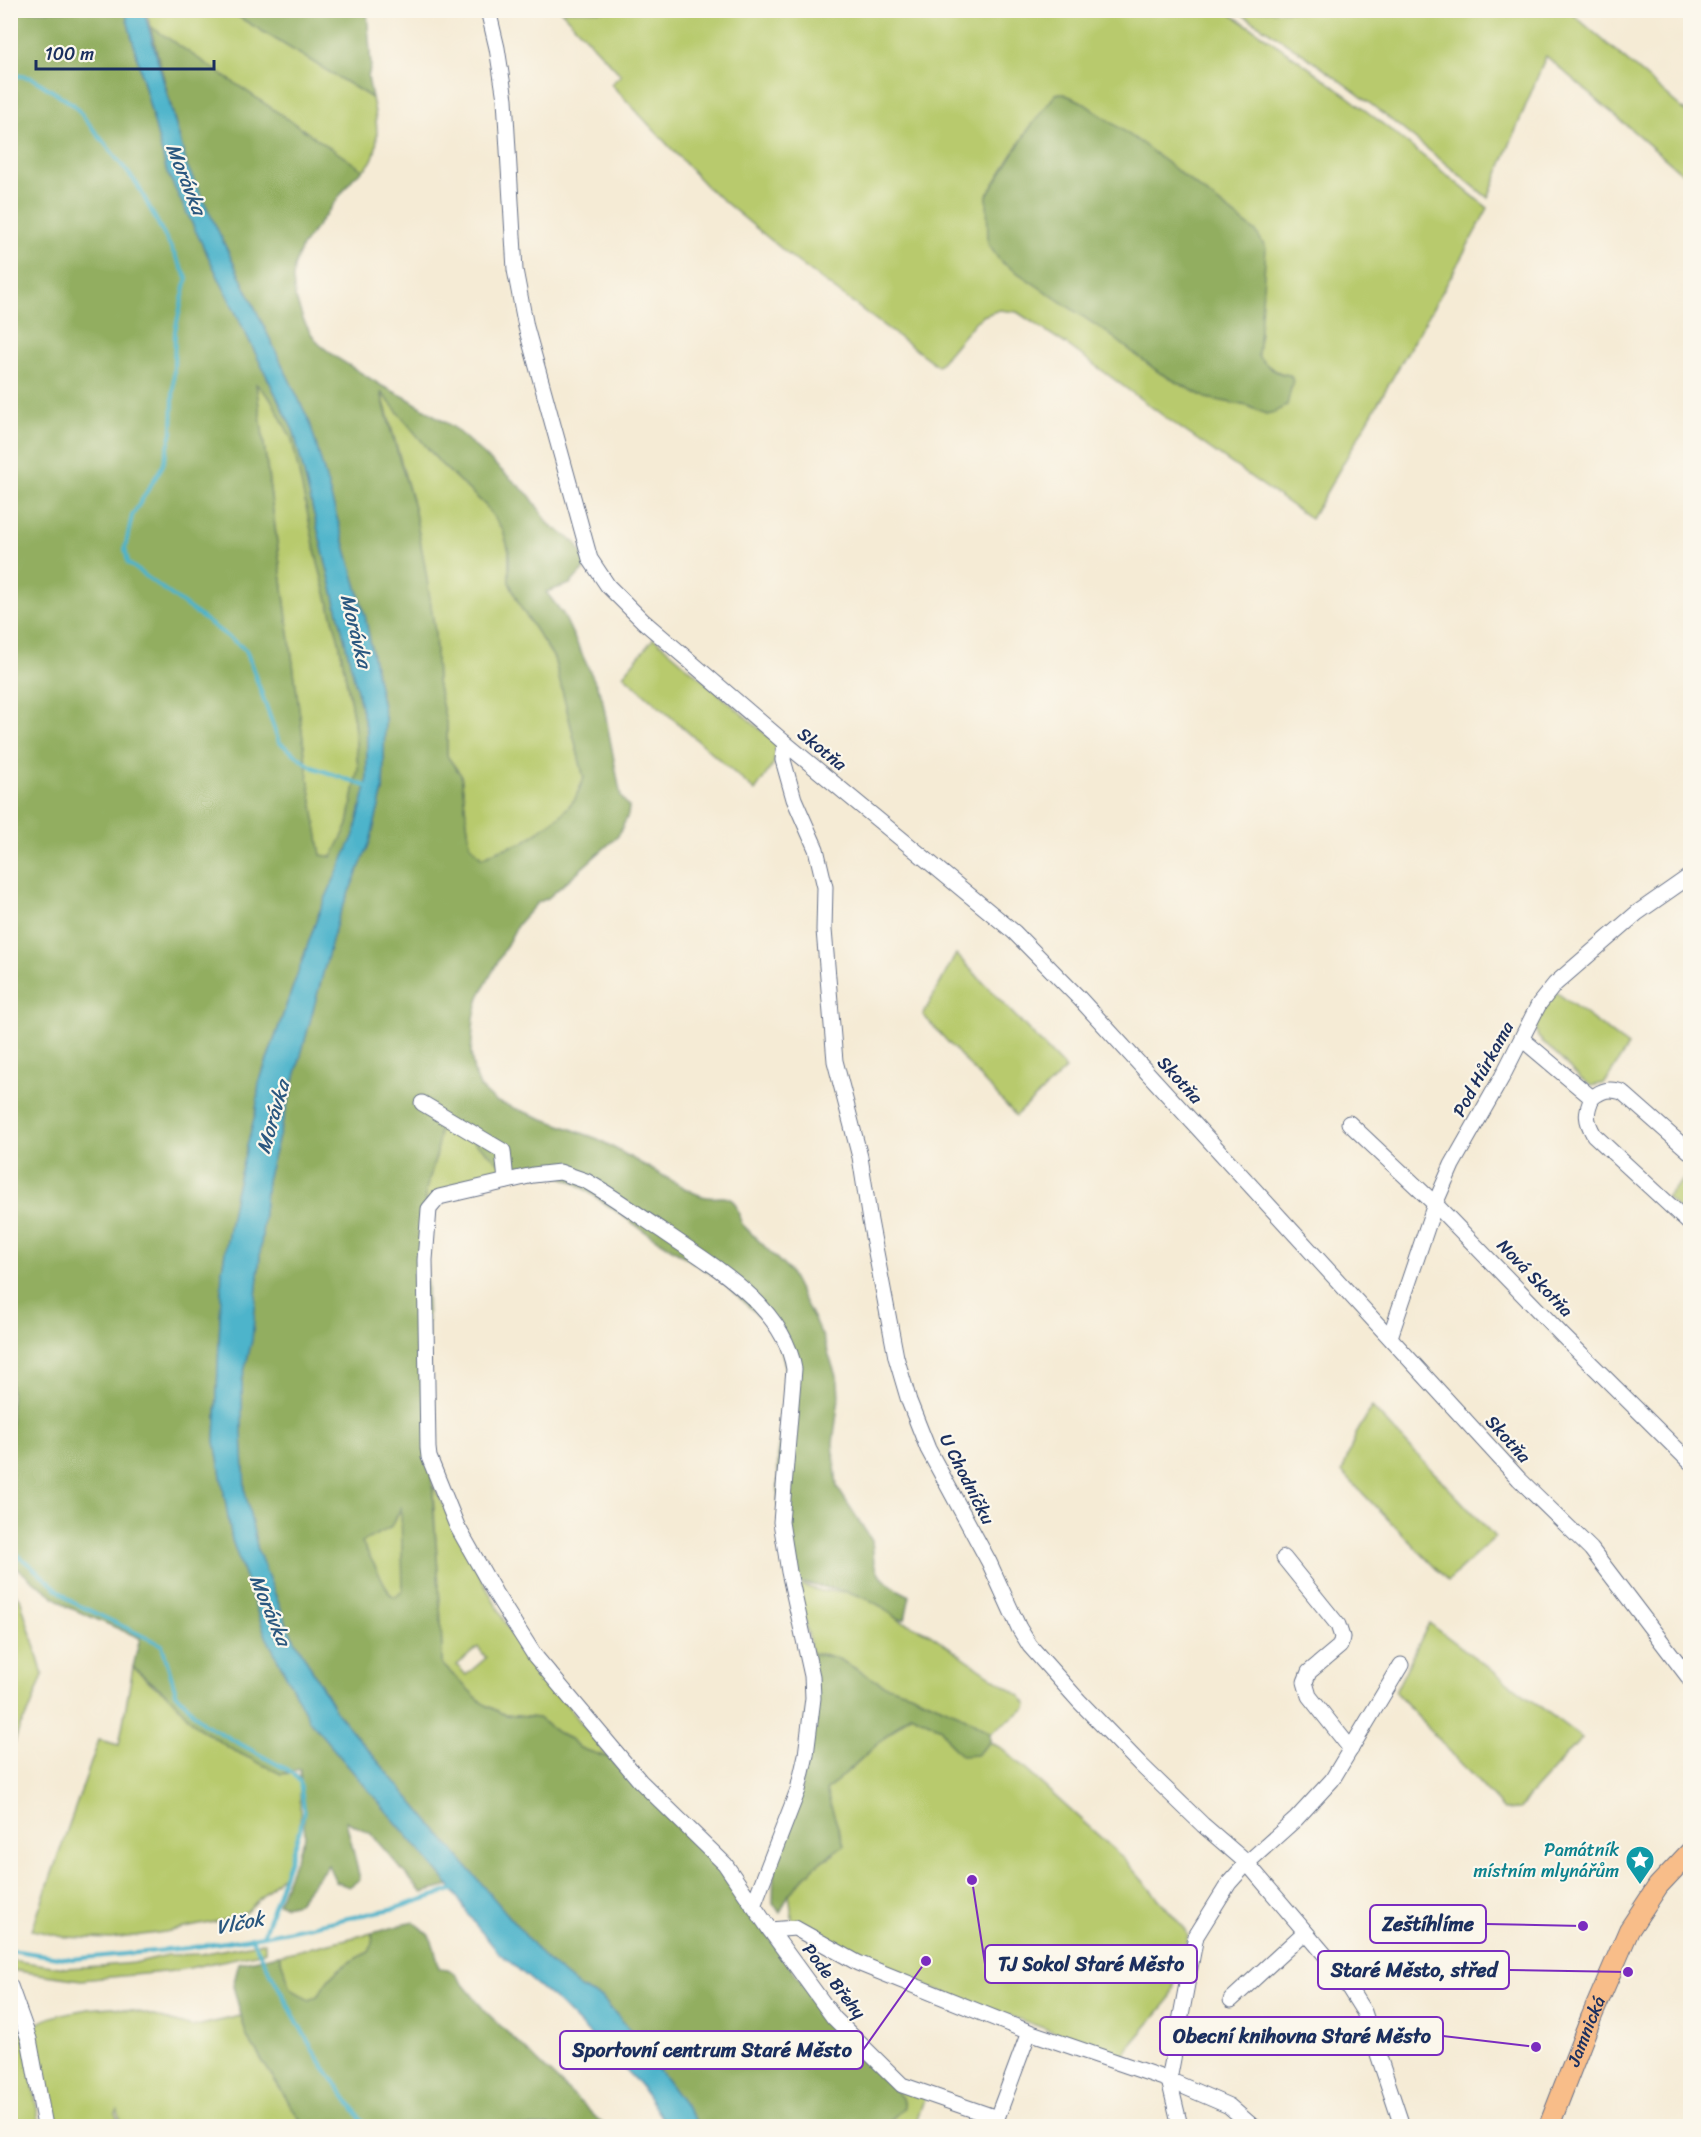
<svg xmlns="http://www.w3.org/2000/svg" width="1701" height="2137" font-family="Sriracha,sans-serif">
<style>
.green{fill:#b8ca6d;stroke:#6a7c66;stroke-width:1.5;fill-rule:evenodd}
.forest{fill:#92ae60;stroke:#566e5f;stroke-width:1.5;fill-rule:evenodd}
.water{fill:#4db4cb;stroke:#347294;stroke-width:1.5}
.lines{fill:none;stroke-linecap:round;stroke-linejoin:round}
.stream{stroke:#4db4cb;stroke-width:4}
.minor-casing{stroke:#677188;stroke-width:17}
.major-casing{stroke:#677188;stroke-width:22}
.minor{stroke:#fff;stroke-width:15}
.major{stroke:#f8bd89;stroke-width:20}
.labels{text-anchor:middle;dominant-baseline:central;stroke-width:4.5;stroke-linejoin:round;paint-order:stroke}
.street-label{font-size:18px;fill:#1b2f5e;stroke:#fbf7ec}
.culture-label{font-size:18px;fill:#0d838f;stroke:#fbf7ec;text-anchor:end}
.water-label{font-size:20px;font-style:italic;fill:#2a577f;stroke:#fbf7ec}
.leader{fill:none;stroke:#7b2cbf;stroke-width:2}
.callout-dot{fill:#7b2cbf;stroke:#fbf7ec;stroke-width:2}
.callout{fill:#fbf7ec;stroke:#7b2cbf;stroke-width:2}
.callout-label{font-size:20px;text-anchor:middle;font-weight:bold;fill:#1b2f5e}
</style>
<rect width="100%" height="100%" fill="#fbf7ec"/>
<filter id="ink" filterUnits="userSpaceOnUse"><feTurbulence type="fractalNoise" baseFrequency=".0167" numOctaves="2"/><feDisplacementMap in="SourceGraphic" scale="12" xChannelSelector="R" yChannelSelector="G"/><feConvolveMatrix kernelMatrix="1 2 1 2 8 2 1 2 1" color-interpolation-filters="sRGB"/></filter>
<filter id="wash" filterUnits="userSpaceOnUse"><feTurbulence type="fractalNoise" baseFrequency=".008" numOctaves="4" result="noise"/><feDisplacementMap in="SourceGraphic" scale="24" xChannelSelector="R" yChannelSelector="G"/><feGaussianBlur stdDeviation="1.35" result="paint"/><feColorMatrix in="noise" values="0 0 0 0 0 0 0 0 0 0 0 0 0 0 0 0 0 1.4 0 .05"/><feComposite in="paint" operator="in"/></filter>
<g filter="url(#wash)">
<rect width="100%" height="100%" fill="#f5ebd5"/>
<g class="green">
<path d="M146 11H229L372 98C377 119 383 157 363 170L150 26Z"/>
<path d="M561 11H1225C1318 68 1402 140 1488 208L1448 282 1311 519 1169 420 1069 346 1017 312 999 310 983 316 975 322 938 366 795 260 708 188 611 84 621 75ZM1061 93 1080 101 1144 145 1256 232 1261 307 1258 356C1268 367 1276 373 1291 376L1266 414 1248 406 1206 398 1160 373 1109 334 1000 261 987 195 1028 130 1056 94Z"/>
<path d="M1236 11H1569L1690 115V180L1546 56 1488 198C1406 132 1326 64 1236 11Z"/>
<path d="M256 383 271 399 292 439 318 563 339 641 354 721 358 768 348 825 333 857 321 856 308 777Z"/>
<path d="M381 391 440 463 486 506 503 530 509 551V582L521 608 554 658 584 778 575 799 561 815 524 842 494 852 482 858 470 845 461 775 447 756V727L437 682 435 632 425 567 414 507Z"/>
<path d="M654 638 776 743 774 763 755 791 623 675Z"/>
<path d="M956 954 1066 1069 1016 1116 923 1015Z"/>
<path d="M1556 992 1628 1046 1605 1083 1592 1086 1580 1078 1538 1037 1535 1025Z"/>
<path d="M439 1125 454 1127 482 1148 511 1173 426 1202V1190L437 1153Z"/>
<path d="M1690 1173V1219L1666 1197Z"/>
<path d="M1372 1407 1495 1537 1448 1581 1342 1472 1356 1434Z"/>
<path d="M433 1485 511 1634 609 1758 580 1748 570 1739 558 1733 538 1718 505 1715 482 1703 442 1664C442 1604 435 1545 433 1485ZM478 1647 486 1658 466 1675 457 1665Z"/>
<path d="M402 1507 403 1591 395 1597 390 1594 361 1542 390 1528Z"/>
<path d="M797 1584 821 1591 850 1592 872 1600 883 1606 897 1619 930 1634 1020 1696 1027 1704 1026 1708 990 1733C964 1717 938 1704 910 1693 901 1690 892 1689 883 1685 859 1673 840 1653 812 1653Z"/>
<path d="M11 1590 20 1598 43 1675 29 1712 20 1726 11 1752Z"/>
<path d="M1429 1623 1582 1738 1528 1797 1520 1809 1504 1810 1395 1692Z"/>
<path d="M133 1667 153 1685 170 1697 197 1727 231 1749 281 1774 296 1773V1776L300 1777V1833L285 1873 246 1912 229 1919 165 1932 111 1939 64 1937 32 1930 99 1740 119 1745Z"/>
<path d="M911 1714 941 1728 953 1748 976 1755 990 1742 1003 1749 1121 1856 1186 1930 1188 1936 1170 1999 1129 2047 1124 2057 916 1982 873 1964 793 1924 789 1894 816 1865 834 1854 826 1791Z"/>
<path d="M372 1933 373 1943 369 1952C353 1959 336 1969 326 1984 319 1993 321 1995 309 2001L291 1989 279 1955Z"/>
<path d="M265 1942V1951L260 1953 174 1971 81 1980 11 1970V1960L66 1968 101 1966 134 1963 168 1955 201 1954Z"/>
<path d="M10 2002 25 2039 40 2126H11Z"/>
<path d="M113 2007 143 2013 192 2027 241 2016 247 2037 304 2126H121L118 2110 116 2112 118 2126H48L31 2029C47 2013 90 2008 113 2007Z"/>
<path d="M900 2087 925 2096 915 2126H885L904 2107 902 2098 897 2092Z"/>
</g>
<g class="forest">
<path d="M10 11H125L167 172 294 432 367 731V783L354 835 319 913 259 1082 256 1111 235 1194 222 1270 215 1441 232 1540 266 1636 309 1720 450 1886 422 1893 370 1833 346 1821 360 1879 349 1887 336 1882 328 1865 297 1903 285 1906 278 1903 305 1835 300 1769 281 1774 231 1749 197 1727 170 1697 133 1667 140 1638 68 1607 11 1564ZM256 384 271 399 292 440 318 563 339 641 354 721 358 768 348 825 332 857 321 855 308 777Z"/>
<path d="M229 11H367L371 66 368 77 372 98Z"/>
<path d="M150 26 363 170 354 177 302 246 294 267 293 280 295 296 303 319 310 332 319 344 337 358 382 386 407 398 453 427 530 496 549 524 576 543 588 565 570 584 546 592 563 614 602 697 621 797 629 807 628 815 618 836 548 898 537 903 518 924 479 997 474 1018 471 1053 474 1072 480 1087 495 1101 598 1139 688 1190C694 1193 700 1196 707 1197 716 1199 726 1193 734 1202 738 1207 739 1218 742 1224L789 1271 823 1337 838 1382 839 1398 833 1443 837 1487 872 1541 874 1563 879 1574 891 1586 910 1596 905 1619H897C866 1590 835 1590 795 1582L778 1503V1456L785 1407V1365L779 1340 767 1324 719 1278 653 1237 574 1182 561 1177 511 1173 482 1148 454 1127 440 1125 437 1153 426 1190 425 1221C428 1314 429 1407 433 1500 436 1555 442 1609 442 1664L482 1703 505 1715 538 1718 558 1733 570 1739 580 1748 609 1758 715 1863 830 2021 902 2098 904 2107 885 2126H700L625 2024 602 1998 580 1988 546 1960 337 1713 289 1630 258 1551 245 1492 242 1434V1380L252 1340 267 1180 338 918 370 842 383 791 385 718 365 616 310 423 187 166ZM381 392 440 463 486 506 503 530 509 551V582L521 608 554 658 584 778 575 799 561 815 524 842 494 852 482 858 470 845 461 775 447 756V727L437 682 435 632 425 567 414 507 391 431ZM401 1508 403 1591 395 1597 390 1594 362 1542 390 1528Z"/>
<path d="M1061 93 1080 101 1144 145 1256 232 1266 248 1258 356C1268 367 1276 374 1290 375L1293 380 1287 405 1275 412 1266 414 1248 406 1206 398 1160 373 1109 334 1000 261 988 244 987 195 1028 130 1056 94Z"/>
<path d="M812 1654 835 1657 884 1685 910 1693 959 1714 990 1733V1742L976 1755 962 1756 953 1748 941 1728 910 1714 826 1791 844 1845 816 1865 789 1894 780 1913 773 1903 774 1861 800 1795Z"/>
<path d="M413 1922C434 1934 434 1946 439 1968L448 1969 454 1973 485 2011 605 2126H304L247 2037 233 1986 239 1963 279 1955 291 1989 310 2000C321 1995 319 1993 326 1983 336 1969 353 1959 369 1952L373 1943 372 1933Z"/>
</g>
<path class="water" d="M125 11H144L187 166 310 423 365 616 385 718 383 790 370 842 338 918 267 1180 252 1340 242 1380V1434L245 1492 258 1551 289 1630 337 1713 546 1960 580 1988 601 1998 625 2024 700 2126H667L641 2086 561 2005 499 1953 475 1924 450 1886 309 1720 266 1636 232 1540 215 1441 222 1270 235 1194 256 1111 259 1083 319 913 354 835 367 783V731L294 432 167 172Z"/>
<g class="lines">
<g class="stream">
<path d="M10 74 32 78 74 105 137 184 187 278 175 331 172 432 163 465 132 516 125 548 128 563 246 650 279 742 312 767 369 787"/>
<path d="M10 1548 72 1602 162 1645 176 1693 204 1724 293 1773 300 1782 304 1809 300 1830 263 1936"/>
<path d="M251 1937 315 2054 366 2126"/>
<path d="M10 1950 72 1959 188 1948 263 1936 396 1908 455 1889"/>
</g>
</g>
</g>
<g filter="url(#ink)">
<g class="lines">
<g class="minor-casing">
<g id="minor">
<path d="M488 10 497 48 505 99 515 270 526 327 590 559 608 586 643 621 785 743 1014 932 1080 999 1519 1479 1591 1549 1690 1679"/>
<path d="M785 743 783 760 794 799 816 849 825 887 824 930 835 1061 860 1157 870 1221 896 1357 909 1401 928 1449 989 1562 1019 1628 1030 1646 1079 1701 1141 1765 1203 1825 1247 1863 1337 1969 1364 2012 1402 2126"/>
<path d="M1522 1039 1592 1098C1585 1113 1586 1121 1594 1135L1690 1224"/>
<path d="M1592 1098C1602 1090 1609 1088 1622 1092L1690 1152"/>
<path d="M422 1103 503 1151 506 1181"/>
<path d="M1349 1123 1435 1204 1562 1335 1690 1462"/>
<path d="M1390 1337 1435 1204 1452 1165 1502 1077 1539 1004 1555 984 1637 913 1690 876"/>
<path d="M1284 1558 1338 1625 1342 1637 1340 1646 1309 1672 1305 1682 1309 1696 1351 1749"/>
<path d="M753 1906 798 1790 806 1755 813 1698 812 1676 789 1572 781 1522 794 1369C784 1306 712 1265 664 1232 638 1215 613 1196 586 1181L560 1172 533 1175 439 1197 429 1209 425 1260 428 1448 429 1457 457 1526 495 1593 535 1656 640 1781 725 1864 770 1930 795 1928 858 1963 1029 2032 1169 2080 1229 2106 1252 2126"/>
<path d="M770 1930 834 2018 902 2085 997 2118"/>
<path d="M10 1986 29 2039 45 2126"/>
<path d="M1231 2000 1305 1932"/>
<path d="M998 2126 997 2118 1029 2032"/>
<path d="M1180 2126 1169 2080 1196 1936 1229 1883 1247 1863 1296 1819 1332 1780 1401 1665"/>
</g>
</g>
<g class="major-casing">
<g id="major">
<path id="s1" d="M1549 2126 1591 2018 1629 1930 1658 1886 1690 1852"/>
</g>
</g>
<use href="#minor" class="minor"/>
<use href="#major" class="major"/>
</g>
</g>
<defs>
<g id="sight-pin" transform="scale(1.5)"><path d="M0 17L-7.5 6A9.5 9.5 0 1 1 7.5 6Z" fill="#0f9aa8" stroke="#fbf7ec"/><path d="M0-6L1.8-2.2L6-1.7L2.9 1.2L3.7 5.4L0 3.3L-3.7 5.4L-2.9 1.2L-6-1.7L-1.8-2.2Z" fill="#fff"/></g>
</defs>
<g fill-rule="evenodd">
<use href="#sight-pin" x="1640" y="1860"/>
</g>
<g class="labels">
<g class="street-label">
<text transform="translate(822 749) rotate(39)">Skotňa</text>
<text transform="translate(1483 1069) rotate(-61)">Pod Hůrkama</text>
<text transform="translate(1180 1080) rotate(48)">Skotňa</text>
<text transform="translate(1535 1278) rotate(46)">Nová Skotňa</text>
<text transform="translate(1508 1439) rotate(48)">Skotňa</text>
<text transform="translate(967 1479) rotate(63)">U Chodníčku</text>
<text transform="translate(834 1981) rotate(52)">Pode Břehy</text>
<text stroke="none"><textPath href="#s1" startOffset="102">Jamnická</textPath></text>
</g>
<g class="culture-label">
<text x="1619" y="1850">Památník<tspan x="1619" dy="21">místním mlynářům</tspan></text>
</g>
<g class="water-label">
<text transform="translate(186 179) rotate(68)">Morávka</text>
<text transform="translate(356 631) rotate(76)">Morávka</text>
<text transform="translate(273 1117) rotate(-74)">Morávka</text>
<text transform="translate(270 1610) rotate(67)">Morávka</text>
<text transform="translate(240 1923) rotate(-11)">Vlčok</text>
</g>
</g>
<path class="leader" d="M1583 1926L1486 1924M972 1880L985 1964M1628 1972L1509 1970M1536 2047L1443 2036M926 1961L863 2050"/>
<g class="callout-dot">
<circle cx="1583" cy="1926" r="6"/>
<circle cx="972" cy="1880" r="6"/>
<circle cx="1628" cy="1972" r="6"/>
<circle cx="1536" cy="2047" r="6"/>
<circle cx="926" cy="1961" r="6"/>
</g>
<g class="callout">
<rect x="1370" y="1905" width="116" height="38" rx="6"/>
<rect x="985" y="1945" width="212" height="38" rx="6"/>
<rect x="1318" y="1951" width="191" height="38" rx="6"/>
<rect x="1160" y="2017" width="283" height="38" rx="6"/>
<rect x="560" y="2031" width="303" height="38" rx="6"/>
</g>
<g class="callout-label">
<text x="1428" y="1931">Zeštíhlíme</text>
<text x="1091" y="1971">TJ Sokol Staré Město</text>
<text x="1414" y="1977">Staré Město, střed</text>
<text x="1302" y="2043">Obecní knihovna Staré Město</text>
<text x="712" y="2057">Sportovní centrum Staré Město</text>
</g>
<rect width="1701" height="2137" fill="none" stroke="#fbf7ec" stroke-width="36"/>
<path d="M36 60v9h178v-9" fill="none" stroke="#1b2f5e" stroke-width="3"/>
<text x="45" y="60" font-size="18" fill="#1b2f5e" stroke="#fbf7ec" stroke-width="4.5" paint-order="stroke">100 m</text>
</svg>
